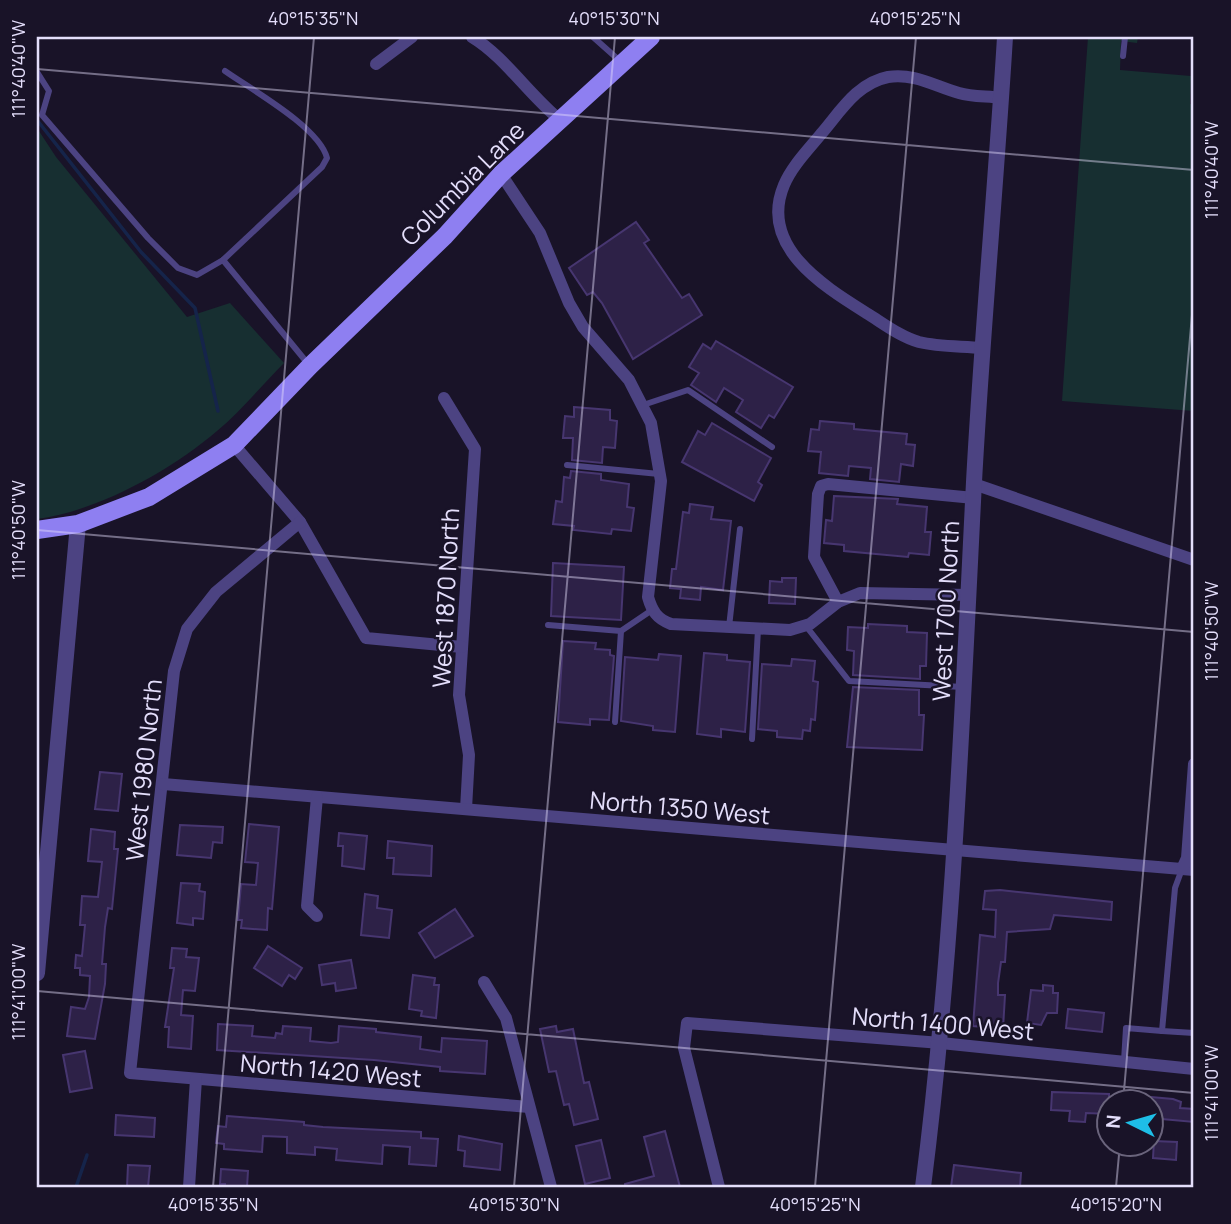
<svg xmlns="http://www.w3.org/2000/svg" width="1231" height="1224" font-family="Manrope,sans-serif">
<style>
.green{fill:#172f31}
.lines{fill:none;stroke-linecap:round;stroke-linejoin:round}
.stream{stroke:#15244a;stroke-width:3.5}
.building{fill:#2d2147;stroke:#473670;stroke-width:2}
.service{stroke:#4c4382;stroke-width:6}
.minor{stroke:#4c4382;stroke-width:12}
.tertiary{stroke:#4c4382;stroke-width:16}
.secondary{stroke:#8e7ff1;stroke-width:18}
.ticks{fill:none;stroke:#e4defb;stroke-width:2;stroke-opacity:0.45}
.labels{text-anchor:middle;dominant-baseline:central;stroke-width:5;stroke-linejoin:round;paint-order:stroke}
.street-label{font-size:24px;fill:#e4defb;stroke:#191328}
.neatline{fill:none;stroke:#e4defb;stroke-width:2.5}
.ticks-label{font-size:18px;text-anchor:middle;fill:#e4defb}
</style>
<rect width="100%" height="100%" fill="#191328"/>
<g class="green">
<path d="M1088 37H1138L1137 43 1121 41 1120 70 1191 76 1190 104 1194 105V411L1062 401Z"/>
<path d="M37 128 56 157 187 317 230 303 284 363C262 385 241 411 217 431 170 471 98 511 37 519Z"/>
</g>
<g class="lines">
<g class="stream">
<path d="M37 120 141 252 195 308 218 411"/>
<path d="M76 1187 87 1155"/>
</g>
</g>
<g class="building">
<path d="M636 222 649 240 644 243 682 298 689 294 702 315 633 359 602 303 593 292 587 295 569 268Z"/>
<path d="M716 341 793 387 774 418 769 415 761 428 736 412 743 400 724 388 716 402 691 385 699 373 689 367 703 344 711 349Z"/>
<path d="M574 407 610 410V420L617 421 615 448 603 447 602 463 572 460 573 438H563L565 416 574 417Z"/>
<path d="M820 421 854 424V429L907 434 906 444 915 445 913 466 901 464 899 482 870 479 871 468 849 466 848 476 819 473 821 452 808 451 811 429 819 430Z"/>
<path d="M712 423 771 458 758 482 762 485 754 501 682 462 698 431 705 435Z"/>
<path d="M571 471 601 474V480L629 484 627 507 634 508 631 531 612 529 611 534 573 530 574 526 553 524 556 501 562 502 564 477 570 478Z"/>
<path d="M834 496 898 499 897 504 927 507 925 532H931L929 555 909 553 908 557 844 551V545L824 543 826 520 832 521Z"/>
<path d="M690 504 713 507 711 519 731 521 723 590 701 587 700 600 680 598 681 589 670 588 672 569H676L683 512 689 513Z"/>
<path d="M553 563 624 567 621 620 551 616Z"/>
<path d="M782 578H796L795 604 769 603 770 581 782 582Z"/>
<path d="M868 624 907 626V632L927 633 926 666H920V679L853 675 854 651 847 650 848 627 868 628Z"/>
<path d="M563 641 596 643 595 649 610 650V655L614 656 609 720 590 719V725L558 722Z"/>
<path d="M704 653 727 655V660L750 662 745 732 721 729V737L697 734Z"/>
<path d="M659 654 681 656 675 732 653 730V726L621 721 625 657 658 660Z"/>
<path d="M792 659 815 661 813 681 818 682 815 720 811 719 810 731 803 730 802 739 777 737V731L758 729 762 664 791 666Z"/>
<path d="M853 687 919 690V715H924L922 750 847 747Z"/>
<path d="M100 772 122 774 118 811 95 809Z"/>
<path d="M249 824 279 827 272 909 268 908 267 930 241 928 242 920H238L241 884 256 885 258 863 245 862Z"/>
<path d="M180 825 223 827 222 843 213 842 211 858 177 855Z"/>
<path d="M91 829 115 832 114 849H118L112 909 108 908 105 927 102 964H106L105 984 95 1039 67 1036 71 1007 85 1009 89 997 90 976 80 975V968H75L76 955 82 956 85 925H80L82 896 98 897 102 862 88 861Z"/>
<path d="M339 833 367 836 364 869 342 866 343 846H338Z"/>
<path d="M388 841 432 846 431 876 393 874 394 858H387Z"/>
<path d="M181 883 200 884 199 891 205 892 203 919 193 918V925L177 923Z"/>
<path d="M1000 890 1112 902 1111 920 1054 915 1050 929 1007 932 1005 962H1001L998 983V995H1005L1003 1029 973 1026 980 935 995 937 996 910 983 909 985 891Z"/>
<path d="M365 894 378 896 377 908 392 910 389 938 361 935Z"/>
<path d="M455 909 473 936 435 958 419 933Z"/>
<path d="M268 946 302 968 295 979 289 975 282 986 254 968Z"/>
<path d="M172 948 187 949 186 957 199 958 195 991 183 990 181 1015 193 1016 191 1049 168 1047 169 1027H165L174 968H170Z"/>
<path d="M351 960 356 988 336 991 335 983 322 985 319 965Z"/>
<path d="M413 975 435 978 434 985H439L436 1018 421 1016 422 1011 409 1009Z"/>
<path d="M1043 985 1053 986V993H1058L1057 1013H1047L1041 1025 1027 1023 1031 990 1043 991Z"/>
<path d="M1068 1009 1104 1013 1102 1032 1066 1028Z"/>
<path d="M218 1024 253 1026 252 1036 275 1038 276 1033 282 1034 283 1026 311 1028 310 1041 331 1043 338 1042 339 1026 376 1029V1032L421 1037 420 1049 441 1052 442 1038 487 1041 485 1074 440 1071V1067L374 1060 217 1050Z"/>
<path d="M556 1026 557 1032 573 1029 584 1083 589 1082 598 1119 574 1125 569 1104 564 1105 556 1071 549 1072 540 1029Z"/>
<path d="M85 1051 92 1088 70 1092 63 1055Z"/>
<path d="M1052 1092 1109 1094V1114L1086 1113 1085 1122 1069 1121 1070 1111 1051 1110Z"/>
<path d="M1151 1097 1173 1099 1181 1102 1180 1108 1194 1109V1122L1151 1118Z"/>
<path d="M116 1115 155 1118 154 1137 115 1135Z"/>
<path d="M227 1116 304 1122V1125L323 1127 421 1132V1138L438 1139 436 1166 409 1164 410 1147 383 1145 382 1164 336 1160 337 1149 315 1147V1155L287 1153V1137L263 1136 262 1152 224 1149V1144L216 1143 218 1126 226 1127Z"/>
<path d="M665 1131 680 1187H625V1184L654 1176 644 1137Z"/>
<path d="M459 1136 502 1144 500 1170 464 1166 465 1151 458 1150Z"/>
<path d="M601 1140 610 1178 585 1184 576 1146Z"/>
<path d="M1154 1141 1177 1142 1176 1160 1153 1158Z"/>
<path d="M128 1165 150 1166 148 1187H127Z"/>
<path d="M954 1165 1021 1173 1020 1187H951Z"/>
<path d="M221 1169 248 1171 247 1187H225V1184H220Z"/>
</g>
<g class="lines">
<g class="service">
<path d="M593 37 620 61"/>
<path d="M1123 56 1125 37"/>
<path d="M37 72 49 91 42 115 148 238 178 268 197 275 223 260 322 167 327 158C319 127 252 90 225 71"/>
<path d="M223 260 309 365"/>
<path d="M643 405 688 390 772 447"/>
<path d="M567 465 659 474"/>
<path d="M548 625 621 631"/>
<path d="M806 626 849 681 963 687"/>
<path d="M729 627 740 529"/>
<path d="M615 722 621 631 652 610"/>
<path d="M752 739 758 629"/>
<path d="M1182 869 1175 888 1162 1031 1194 1033"/>
<path d="M1124 1061 1126 1028 1162 1031"/>
</g>
<g class="minor">
<path d="M472 37C504 56 530 96 560 120"/>
<path d="M376 64 412 37"/>
<path d="M501 174 540 233 569 303 583 327 629 380 651 423 661 481 648 597C652 611 657 619 671 624L790 630 810 624 838 602 860 593 969 595"/>
<path d="M982 348C962 346 939 347 919 342 901 337 884 324 868 314 825 287 758 247 784 185 792 166 808 150 821 134 840 112 857 83 888 77 915 73 934 86 959 93 972 97 988 96 1001 98"/>
<path d="M444 398 475 449 459 695 469 755 466 809"/>
<path d="M234 445 300 522 366 638 462 647"/>
<path d="M974 484 1194 560"/>
<path d="M300 522 216 592 187 629 174 671 130 1073 529 1107"/>
<path d="M838 602 814 557 818 494 821 486 828 484 974 498"/>
<path d="M163 784 1194 870"/>
<path d="M1182 869 1187 858 1194 764"/>
<path d="M317 916 307 906 317 797"/>
<path d="M484 982 506 1018 551 1187"/>
<path d="M189 1187 196 1079"/>
<path d="M719 1187 684 1048 687 1023 941 1043 1194 1069"/>
</g>
<g class="tertiary">
<path d="M37 973 78 524"/>
<path d="M923 1187C953 952 962 719 974 482 982 333 996 185 1005 37"/>
</g>
<path class="secondary" d="M37 530 78 524 149 497 234 445 310 366 445 236 501 174 651 37"/>
</g>
<path class="ticks" d="M37 69 1194 170M37 530 1194 632M37 991 1194 1093M1123 1102 1194 292M213 1187 314 37M514 1187 615 37M815 1187 916 37M1116 1187 1120 1144"/>
<g class="labels">
<g class="street-label">
<text transform="translate(462 183) rotate(-45)">Columbia Lane</text>
<text transform="translate(445 598) rotate(-87)">West 1870 North</text>
<text transform="translate(945 611) rotate(-87)">West 1700 North</text>
<text transform="translate(143 770) rotate(-84)">West 1980 North</text>
<text transform="translate(680 807) rotate(5)">North 1350 West</text>
<text transform="translate(943 1023) rotate(5)">North 1400 West</text>
<text transform="translate(331 1070) rotate(5)">North 1420 West</text>
</g>
</g>
<rect width="1231" height="1224" fill="none" stroke="#191328" stroke-width="77"/>
<g transform="translate(1130 1123) rotate(275)"><circle r="33" fill="#191328" stroke="#6a647c" stroke-width="2"/>
<path d="M0-5L12 26L0 18L-12 26Z" fill="#1ebee7"/>
<text y="-10" font-size="19" font-weight="bold" text-anchor="middle" fill="#e4defb">N</text>
</g>
<rect x="38" y="38" width="1154" height="1148" class="neatline"/>
<g class="ticks-label">
<text x="313" y="25">40°15'35"N</text>
<text x="614" y="25">40°15'30"N</text>
<text x="915" y="25">40°15'25"N</text>
<text transform="translate(19 69) rotate(-90)" y="6">111°40'40"W</text>
<text transform="translate(1212 170) rotate(-90)" y="6">111°40'40"W</text>
<text transform="translate(19 530) rotate(-90)" y="6">111°40'50"W</text>
<text transform="translate(1212 631) rotate(-90)" y="6">111°40'50"W</text>
<text transform="translate(19 992) rotate(-90)" y="6">111°41'00"W</text>
<text transform="translate(1212 1093) rotate(-90)" y="6">111°41'00"W</text>
<text x="213" y="1211">40°15'35"N</text>
<text x="514" y="1211">40°15'30"N</text>
<text x="815" y="1211">40°15'25"N</text>
<text x="1116" y="1211">40°15'20"N</text>
</g>
</svg>
